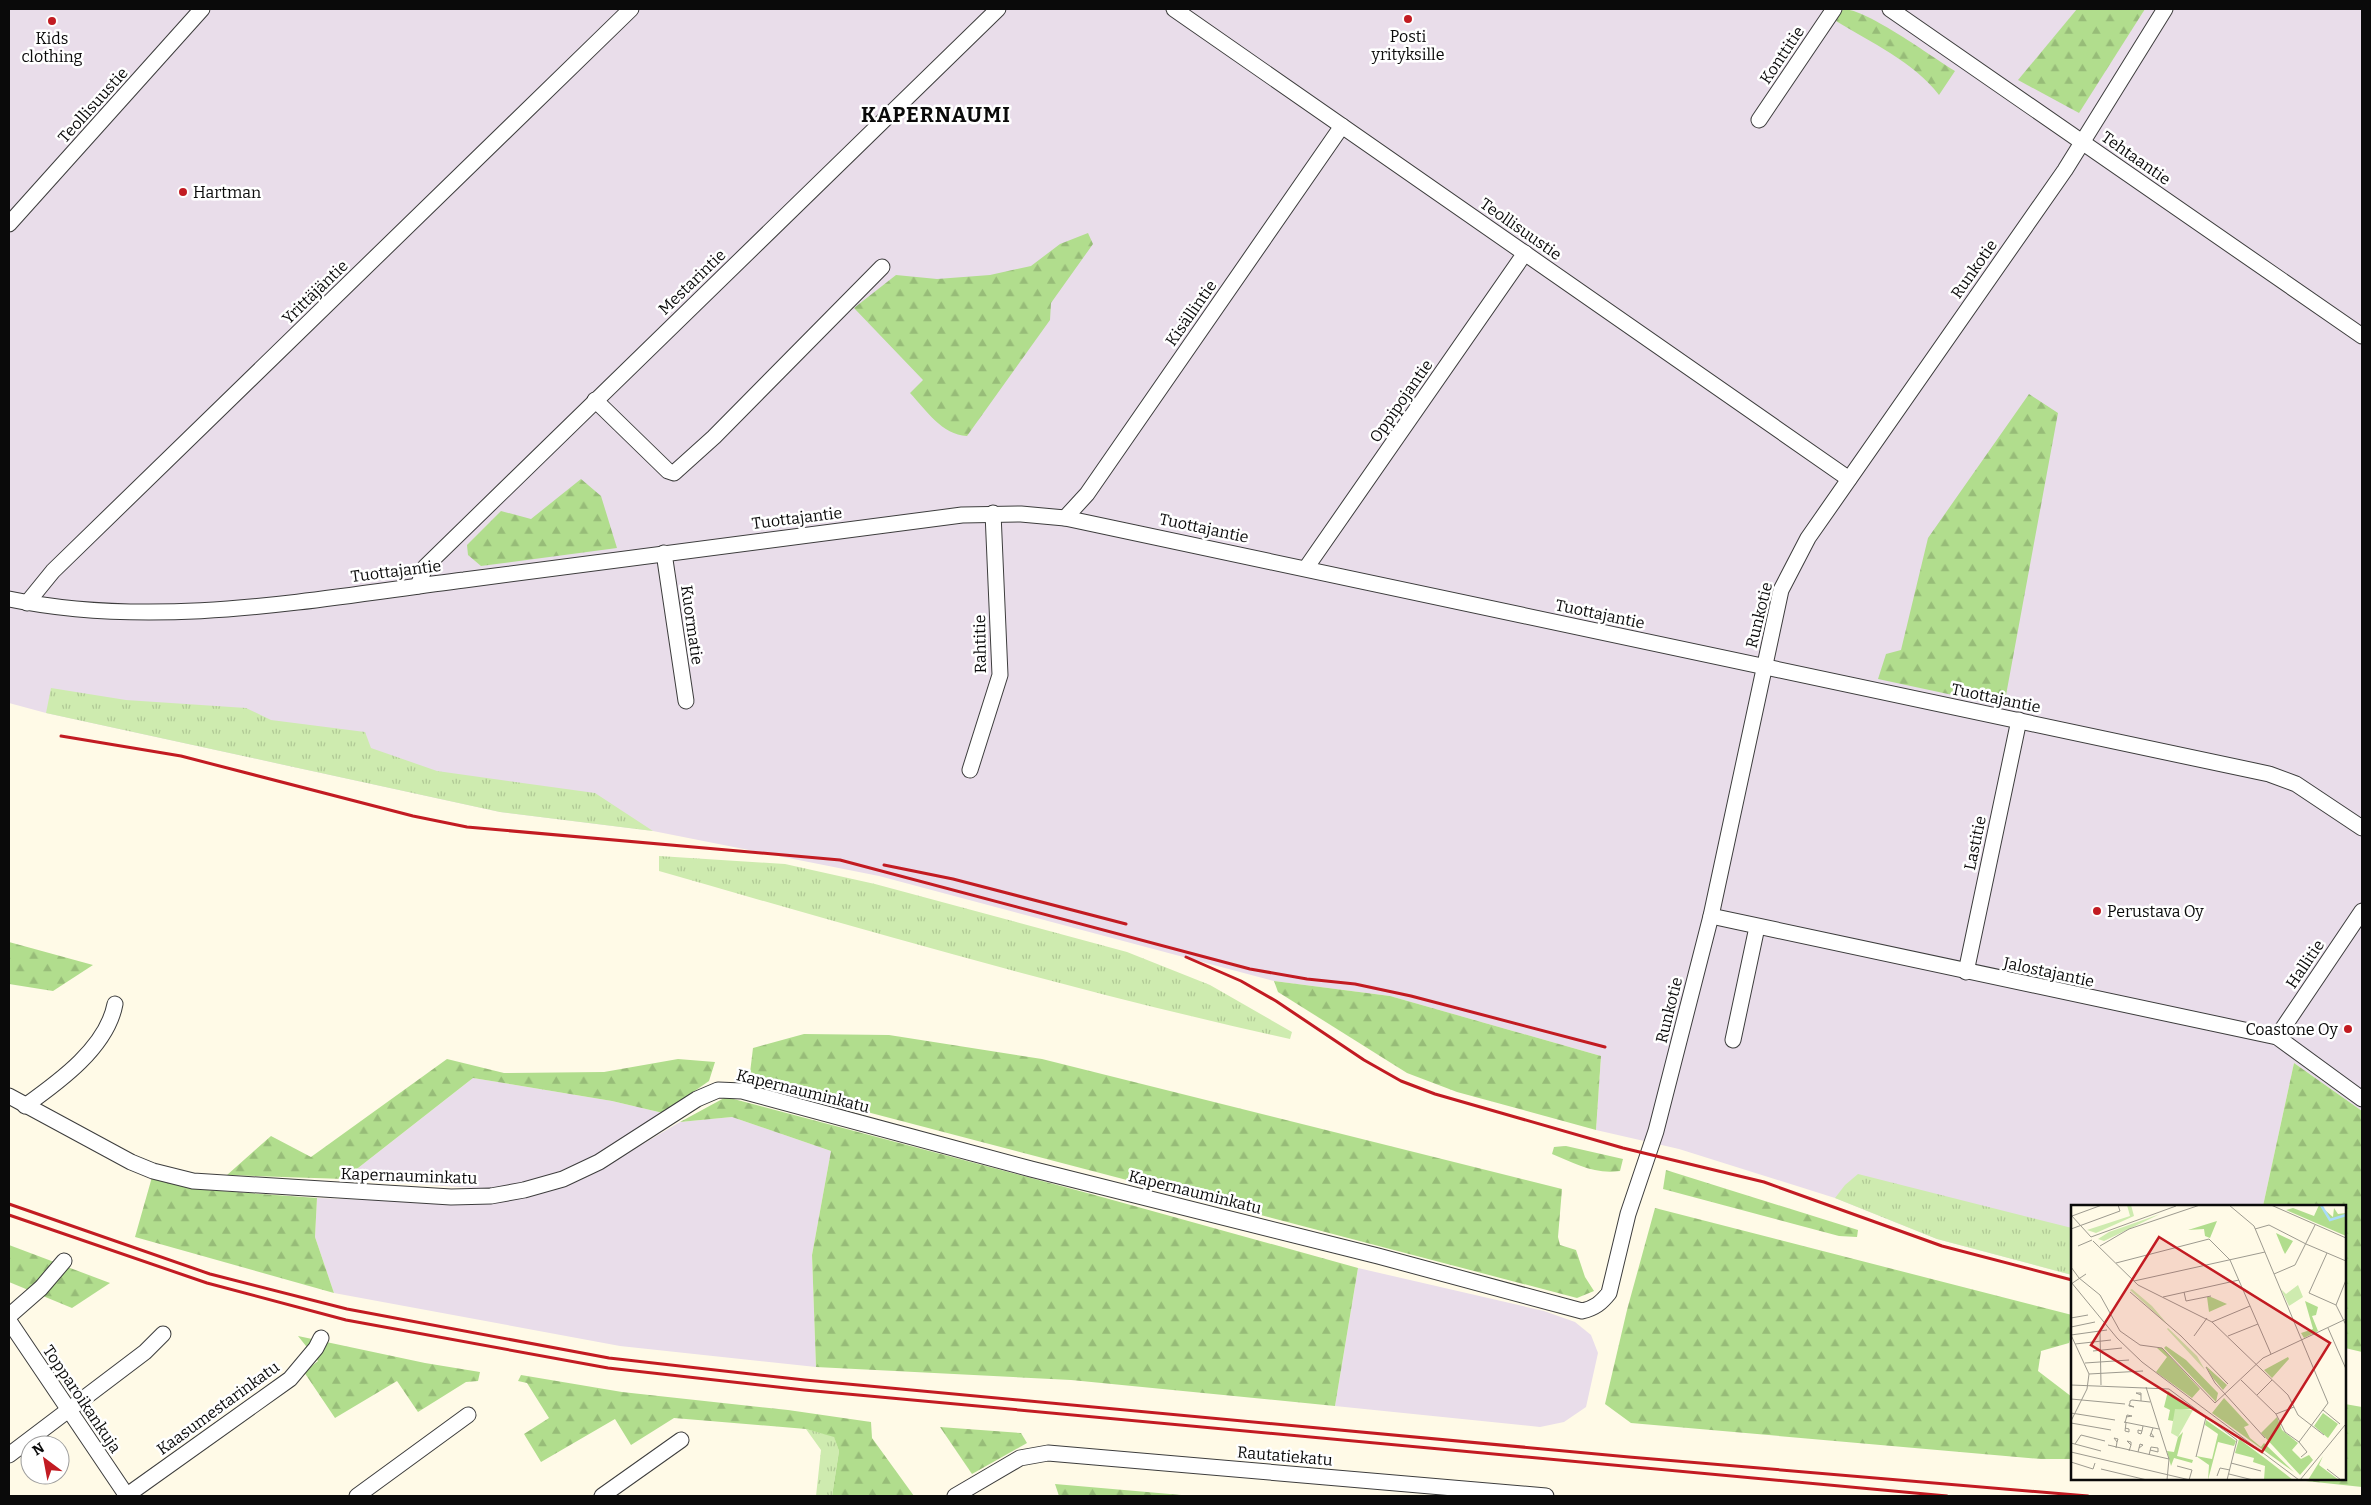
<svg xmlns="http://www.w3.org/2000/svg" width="2371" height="1505" font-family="Bitter,serif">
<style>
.industrial{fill:#e9ddea}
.grass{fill:url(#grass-tufts)}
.forest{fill:url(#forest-firs)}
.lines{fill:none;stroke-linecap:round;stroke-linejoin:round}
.minor-casing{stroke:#3d3d3d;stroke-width:17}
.minor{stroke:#fff;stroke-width:15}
.rail{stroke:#c21b22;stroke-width:3}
.poi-dot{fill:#c21b22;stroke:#fff;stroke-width:2}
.labels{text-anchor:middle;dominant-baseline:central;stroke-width:5;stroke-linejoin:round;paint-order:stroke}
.poi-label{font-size:16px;fill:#0a0a0a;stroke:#fff}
.street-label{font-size:16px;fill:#0a0a0a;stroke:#fff}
.district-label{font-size:21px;font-weight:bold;letter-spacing:1px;fill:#0a0a0a;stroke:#fff}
.inset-river{fill:none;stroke:#a8dbfa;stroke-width:2.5}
.inset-road{fill:none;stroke:#9d9a8f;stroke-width:1}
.view{fill:#c21b22;fill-opacity:0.15;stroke:#c21b22;stroke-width:2.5}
.inset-edge{fill:none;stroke:#0a0a0a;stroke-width:2.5}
</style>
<defs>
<pattern id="grass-tufts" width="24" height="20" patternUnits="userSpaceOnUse" patternTransform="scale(1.25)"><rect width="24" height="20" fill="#ceebaf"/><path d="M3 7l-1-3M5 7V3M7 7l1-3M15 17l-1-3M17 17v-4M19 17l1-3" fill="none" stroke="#b0c895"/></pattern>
<pattern id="forest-firs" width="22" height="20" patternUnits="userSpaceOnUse" patternTransform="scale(1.25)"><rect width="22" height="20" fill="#b1dd8d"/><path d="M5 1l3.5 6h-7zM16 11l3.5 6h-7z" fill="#97bc78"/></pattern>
</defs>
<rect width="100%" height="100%" fill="#fffae7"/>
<g class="industrial">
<path d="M9 9H2362V1111L2294 1063 2263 1206H2072V1275L1937 1239 1835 1198 1679 1149 1596 1130 1601 1056 1390 996 1274 981 879 876 653 831 500 812 46 713 9 703Z"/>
<path d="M473 1078 612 1101 663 1113 595 1156 556 1173 522 1183 488 1189 344 1179Z"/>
<path d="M732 1117 831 1151 812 1255 816 1367 620 1346 334 1293 315 1237 317 1198 485 1204 525 1198 589 1176 680 1122Z"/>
<path d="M1358 1268 1544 1311 1575 1322 1591 1335 1598 1353 1586 1407 1564 1422 1540 1427 1335 1406Z"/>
</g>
<g class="grass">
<path d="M51 688 126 700 246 708 271 720 365 732 371 748 437 771 595 793 653 831 500 812 46 713Z"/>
<path d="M659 856 785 864 875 884 1127 952 1210 985 1292 1032 1290 1039C1078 992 868 931 659 871Z"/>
<path d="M1858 1174 2072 1228V1275L1937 1239 1835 1198 1845 1185Z"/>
<path d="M806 1429 834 1436 839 1451 832 1496H816L821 1450Z"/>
</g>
<g class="forest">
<path d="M1843 9C1867 9 1932 57 1955 71L1939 95C1913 61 1871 43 1836 21Z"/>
<path d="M2077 9H2145L2079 113 2018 80Z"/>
<path d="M1088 233 1093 244 1051 303 1050 320 967 436C942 435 926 410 910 393L923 380 854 308 896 275 937 279 990 275 1031 266 1060 244Z"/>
<path d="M2029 394 2058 413 2004 706 1878 679 1886 654 1901 650 1928 538Z"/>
<path d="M581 479 601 496 617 548 481 566 468 555 467 545 501 511 531 519Z"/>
<path d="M9 942 93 965 53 991 9 984Z"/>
<path d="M1274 981 1390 996 1601 1056 1596 1130 1457 1092 1407 1073 1278 992Z"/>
<path d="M804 1034 889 1035 1042 1059 1562 1189 1558 1237 1560 1245 1576 1250 1585 1277 1594 1291 1577 1298 749 1081 753 1048Z"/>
<path d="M447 1059 504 1073 604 1072 678 1059 715 1062 709 1081 663 1113 612 1101 473 1078 344 1179 227 1175 271 1136 311 1157Z"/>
<path d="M2294 1063 2362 1111V1352L2345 1348V1206H2263Z"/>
<path d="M726 1097 1091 1194 1358 1268 1335 1406 1071 1380 816 1367 812 1255 831 1151 732 1117 680 1122Z"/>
<path d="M1566 1146 1623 1159 1620 1171C1595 1175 1574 1163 1552 1154L1554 1147Z"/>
<path d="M1666 1170 1858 1230 1857 1237 1839 1236 1663 1189Z"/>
<path d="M152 1177 207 1190 317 1198 315 1237 334 1293 135 1237Z"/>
<path d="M1655 1208 2072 1315V1332L2069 1343 2041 1351 2038 1371 2072 1397V1459H2041L1631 1423 1605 1404 1627 1310Z"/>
<path d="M9 1245 110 1283 72 1308 9 1282Z"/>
<path d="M298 1336 425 1363 480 1372 478 1381 466 1382 418 1412 397 1381 335 1418 304 1372 318 1361Z"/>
<path d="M521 1375 622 1392 788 1410 871 1422 872 1438 914 1496H832L839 1451 834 1437 806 1429 674 1418 631 1445 615 1419 541 1462 524 1434 549 1418 527 1383 518 1381Z"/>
<path d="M2345 1404 2362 1407V1487L2287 1479H2345Z"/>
<path d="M940 1427 1021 1433 1027 1443 972 1474Z"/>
<path d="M1055 1484 1193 1496H1059Z"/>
</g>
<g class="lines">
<g class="minor-casing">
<g id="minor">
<path d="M1174 9 1849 479"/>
<path d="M1890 9 2362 336"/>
<path d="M1759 120 1834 9"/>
<path d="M9 224 202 9"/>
<path d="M595 400 668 471 674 473 714 437 882 267"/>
<path d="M1065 518 1087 494 1342 126"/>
<path d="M664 553 686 701"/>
<path d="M1306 568 1525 253"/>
<path d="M418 586 425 567 998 9"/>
<path d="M9 599C159 630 314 599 464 580 630 558 796 536 962 515L1021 514 1065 518 2269 774 2296 784 2362 828"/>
<path d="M27 603 53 571 631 9"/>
<path d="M970 770 1000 675 993 513"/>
<path d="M1711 916 2277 1037 2362 1099"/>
<path d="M1966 972 2019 720"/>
<path d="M2277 1037 2362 911"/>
<path d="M1733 1040 1757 927"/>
<path d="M9 1096 131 1162 153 1171 193 1181 451 1197 491 1196 524 1190 563 1179 599 1162 697 1099 718 1090 742 1091 1031 1169 1378 1256 1582 1311C1595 1308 1601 1303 1609 1293L1628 1214 1656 1131 1711 916 1781 590 1808 538 2065 170 2165 9"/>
<path d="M25 1106C60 1081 107 1047 115 1004"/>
<path d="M9 1316 41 1288 64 1261"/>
<path d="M9 1321 127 1496"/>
<path d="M9 1455 145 1352 163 1334"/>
<path d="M126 1496 290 1379 316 1348 321 1338"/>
<path d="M357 1496 468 1415"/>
<path d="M602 1496 681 1440"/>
<path d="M955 1496 1020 1458 1048 1453 1546 1496"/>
</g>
</g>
<use href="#minor" class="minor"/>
<g class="rail">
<path d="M61 736 181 756 413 816 467 827 840 860 1250 969 1307 979 1355 984 1411 996 1605 1047"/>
<path d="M884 865 953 879 1126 924"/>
<path d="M1186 957 1241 981 1276 1001 1364 1060 1401 1081 1435 1094 1623 1148 1764 1182 1942 1246 2072 1280"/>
<path d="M9 1204 210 1274 347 1309 609 1358 805 1380 1629 1457 2088 1496"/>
<path d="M9 1215 207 1283 346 1320 608 1368 804 1390 1947 1496"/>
</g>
</g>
<g class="poi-dot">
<circle cx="1408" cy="19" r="5"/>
<circle cx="52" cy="21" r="5"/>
<circle cx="183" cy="192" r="5"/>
<circle cx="2097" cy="911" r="5"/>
<circle cx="2348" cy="1029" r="5"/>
</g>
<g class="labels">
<g class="poi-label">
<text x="1408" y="36">Posti<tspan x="1408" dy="18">yrityksille</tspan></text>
<text x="52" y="38">Kids<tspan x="52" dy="18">clothing</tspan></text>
<text x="193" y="192" text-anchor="start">Hartman</text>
<text x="2107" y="911" text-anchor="start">Perustava Oy</text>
<text x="2338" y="1029" text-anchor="end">Coastone Oy</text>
</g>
<g class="street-label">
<text transform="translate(1782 55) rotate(-56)">Konttitie</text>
<text transform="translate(93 105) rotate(-48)">Teollisuustie</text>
<text transform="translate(2136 158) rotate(35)">Tehtaantie</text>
<text transform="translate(1521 229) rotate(35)">Teollisuustie</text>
<text transform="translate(1974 269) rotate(-55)">Runkotie</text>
<text transform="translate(692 282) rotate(-44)">Mestarintie</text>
<text transform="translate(315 292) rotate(-44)">Yrittäjäntie</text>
<text transform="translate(1191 313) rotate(-55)">Kisällintie</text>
<text transform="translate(1401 401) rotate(-55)">Oppipojantie</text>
<text transform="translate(797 518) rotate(-7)">Tuottajantie</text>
<text transform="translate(1204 528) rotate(12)">Tuottajantie</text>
<text transform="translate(396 571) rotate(-7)">Tuottajantie</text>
<text transform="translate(1600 614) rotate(12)">Tuottajantie</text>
<text transform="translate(1759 615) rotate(-76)">Runkotie</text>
<text transform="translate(692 625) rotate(82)">Kuormatie</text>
<text transform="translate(980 644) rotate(-91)">Rahtitie</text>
<text transform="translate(1996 698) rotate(12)">Tuottajantie</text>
<text transform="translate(1975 843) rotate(-78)">Lastitie</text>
<text transform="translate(2305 964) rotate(-56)">Hallitie</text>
<text transform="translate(2049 972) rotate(12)">Jalostajantie</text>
<text transform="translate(1669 1010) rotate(-76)">Runkotie</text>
<text transform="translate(803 1091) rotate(14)">Kapernauminkatu</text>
<text transform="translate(409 1176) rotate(2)">Kapernauminkatu</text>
<text transform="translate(1195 1192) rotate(14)">Kapernauminkatu</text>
<text transform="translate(82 1399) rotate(56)">Topparoikankuja</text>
<text transform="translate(218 1408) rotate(-36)">Kaasumestarinkatu</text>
<text transform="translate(1285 1456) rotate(5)">Rautatiekatu</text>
</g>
<g class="district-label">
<text x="936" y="115">KAPERNAUMI</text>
</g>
</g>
<g transform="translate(2071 1205)">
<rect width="275" height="275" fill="#fffae7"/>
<path d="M89 9 33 36 27 34 38 27ZM227 80 232 92 218 101 210 84 215 89ZM61 84 81 101 98 121 59 85ZM97 123 126 151 134 165 96 124Z" fill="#ceebaf"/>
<path d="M248 0 262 12 263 3 267 9 275 8V31L215 5 222 3 243 11ZM146 16 139 33 134 31 133 24 117 25ZM205 28 222 36 214 49 212 45ZM136 92H140L156 99 138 107ZM234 96 247 102 245 110 241 111 247 126 233 133 230 128 242 124ZM95 141 115 155 147 188 145 197 93 143ZM86 143H91L129 184 121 193 85 167 96 152ZM217 152 218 154 201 173 193 165ZM135 161 156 180 152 185 141 172ZM97 186 121 204 108 205 102 216 97 215 99 205 93 202ZM153 193 178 220 173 222 179 233 190 242 193 238 223 267 141 208ZM252 208 267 219 257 233 243 221ZM206 212 211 225 227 238 221 245 230 254 238 250 242 255 229 270 190 228ZM135 215 165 236 163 241 147 237 137 275 138 260 125 251 141 254 147 229 134 220ZM112 227 106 251 122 255 121 258 103 253 100 261 96 246 103 247 107 232ZM168 234 195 254 222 275H193L194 261 182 257 183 253 164 248ZM252 251 248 260 268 275H237Z" fill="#b1dd8d"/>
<path d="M56 0H60L63 11 25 28 16 25 59 11ZM104 204 122 205 107 232 100 228Z" fill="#ceebaf"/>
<path class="inset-river" d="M250 0 259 15 275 10"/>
<path class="inset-road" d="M158 0 183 21 257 198 228 237 214 227 205 209 170 175M200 0 275 33M0 10 20 32M1 11 31 0M0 24 49 6 47 0M184 24 198 20 235 39M20 32 105 1M22 36 67 80 141 117 217 190 227 210 253 230M235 39 275 56M7 41 21 35M29 41 58 24 129 0M256 48 238 88 265 100M45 58 138 34 159 55 200 149M0 62 8 73 29 90 49 126 69 140 91 143 144 198 192 153 275 114M203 69 224 60 244 20M275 75 265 100 275 120M63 76 194 47M0 77 46 133 71 157 228 275M0 79 15 69M59 87 110 131 157 179M113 87 115 96 140 91M92 92 168 75M0 113 17 110M141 117 179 101M0 122 24 117M257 123 275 164M29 127 30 180M0 130 18 169 16 184 0 216M0 130 36 125M123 131 136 113M157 131 187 119M4 139 40 135M22 146 51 143M14 158 58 155M135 162 144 178 194 233M18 169 72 166M0 180 98 184 166 235 156 275M75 182 98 254 96 275M186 190 201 175M0 194 54 199M70 196V188H65L70 190M58 200 63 202 58 201V200L59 198V196L61 195 79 197M252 205 269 219M0 208 44 215M205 209 223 202M53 217 88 224M0 218 40 225M54 218 56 210 61 211 55 212M54 223 58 224V227L54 226 55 218M71 226 67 225V228L70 229 71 226 72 221M80 228 83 232 79 231 82 223M228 237 236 247 230 252M0 238 30 246M4 239 10 230 34 236M37 240 98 254M45 243 46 237 47 234 43 233 46 237M58 246 60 240V237L56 236 60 240M0 247 119 275M67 247 69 239 72 240 68 243M78 250 80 242 87 243V247L79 245M125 252 135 212M0 257 22 264 24 258M160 258 190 266M106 261 121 265 118 275M30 264 76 275M256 264 270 275M158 269 182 275M146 271 149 263 159 265M229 275 274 220"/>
<path class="view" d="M88 32 259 138 191 247 20 140Z"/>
<rect width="275" height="275" class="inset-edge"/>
</g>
<rect width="2371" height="1505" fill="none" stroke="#0a0a0a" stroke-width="20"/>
<g transform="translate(45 1460) rotate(328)"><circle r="24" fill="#ffffff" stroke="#9d9d9d"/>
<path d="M0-4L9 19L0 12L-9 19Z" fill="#c21b22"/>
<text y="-8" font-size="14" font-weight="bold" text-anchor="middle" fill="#0a0a0a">N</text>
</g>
</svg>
